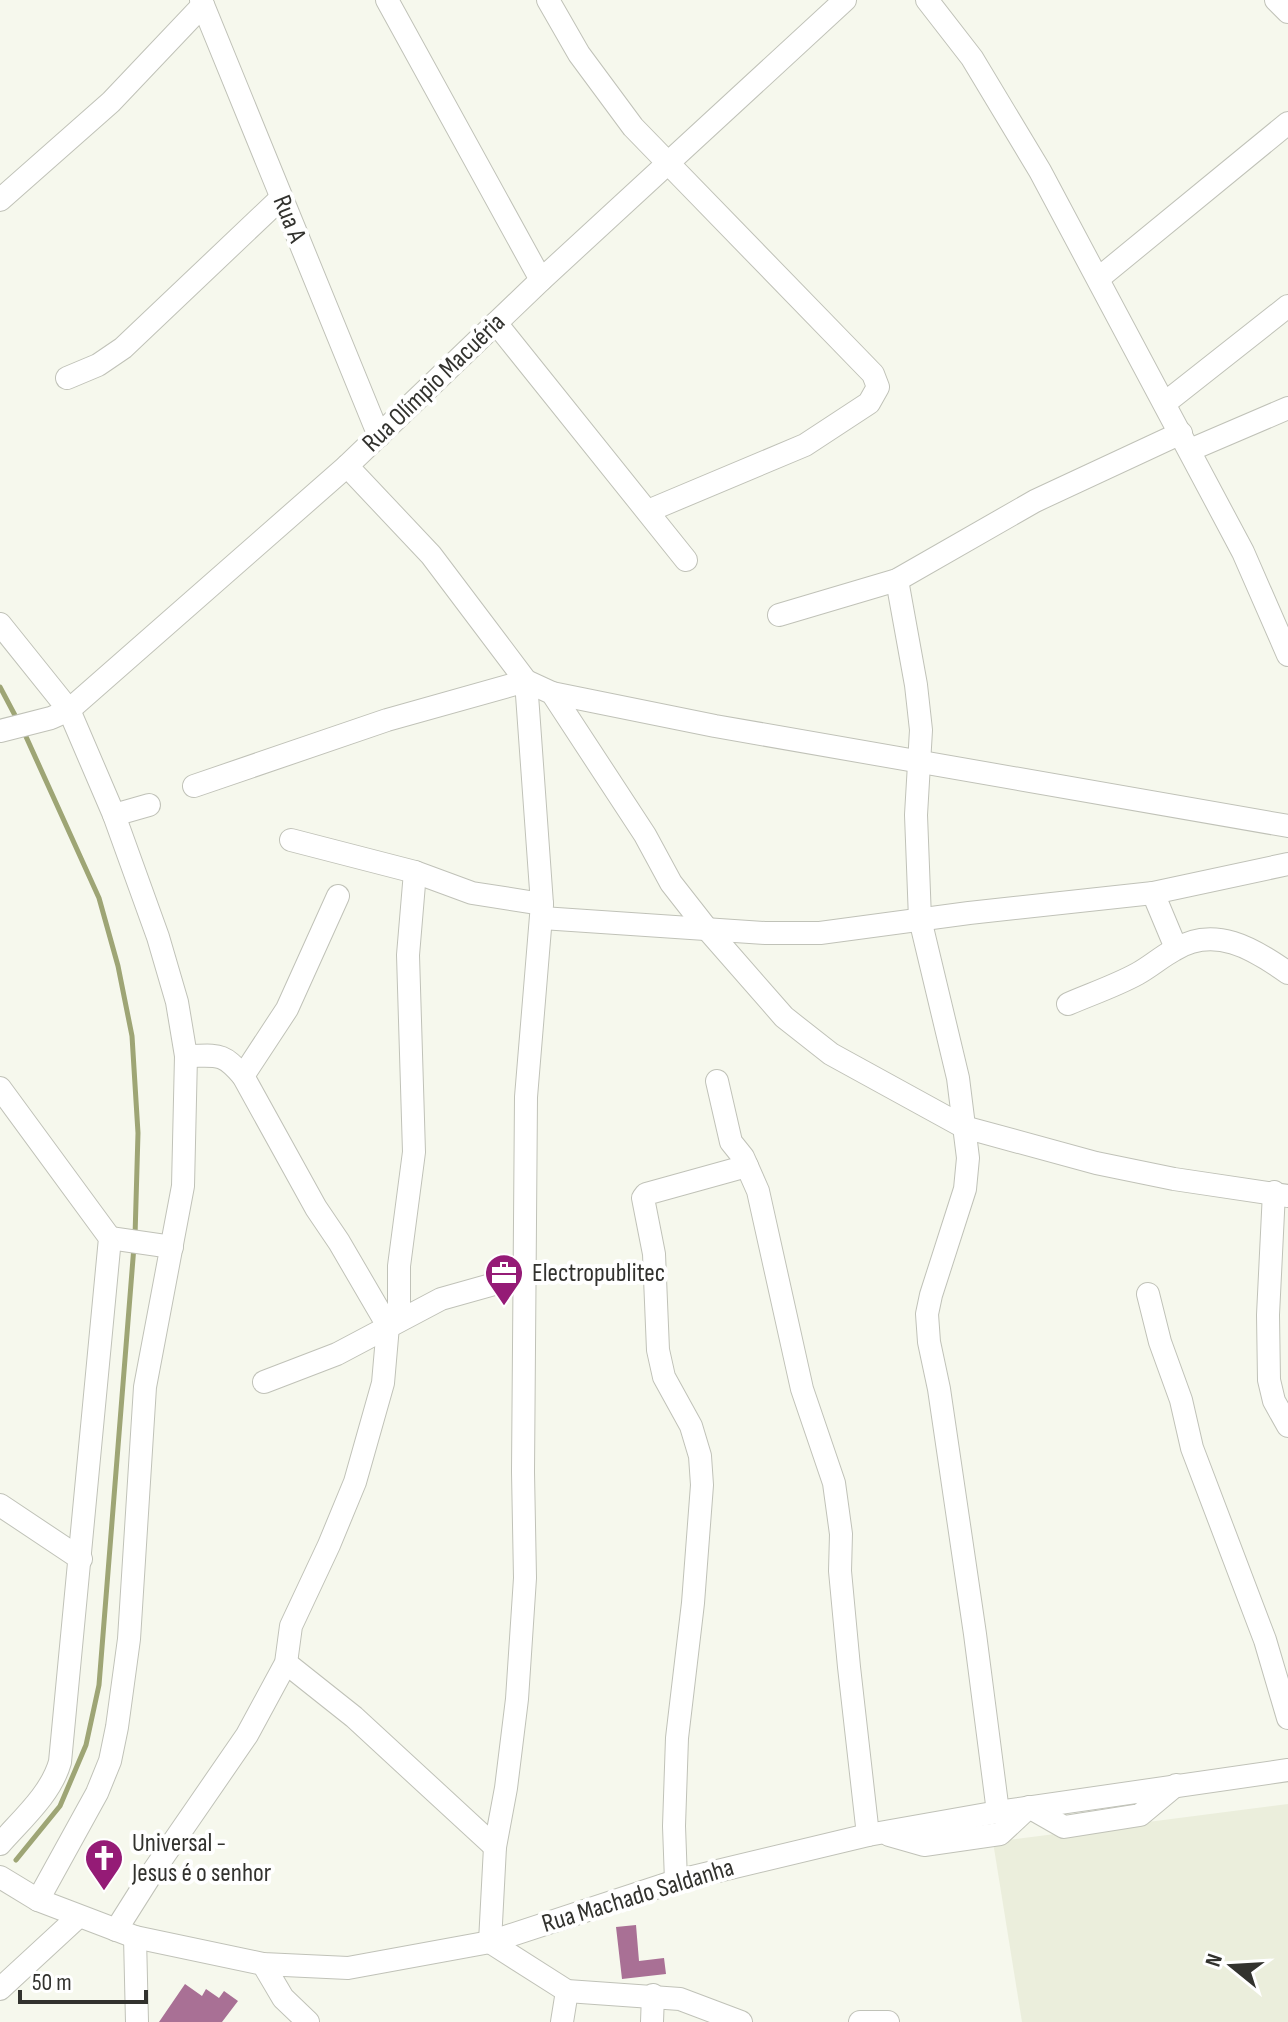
<svg xmlns="http://www.w3.org/2000/svg" width="1288" height="2022" font-family="'Sofia Sans Condensed',sans-serif">
<style>
.built{fill:#ebeedc}
.lines{fill:none;stroke-linecap:round;stroke-linejoin:round}
.stream{stroke:#9ea575;stroke-width:5}
.building{fill:#a97095}
.minor-casing{stroke:#c0c2b8;stroke-width:24}
.minor{stroke:#fff;stroke-width:22}
.labels{text-anchor:middle;dominant-baseline:central;stroke-width:8;stroke-linejoin:round;paint-order:stroke}
.street-label{font-size:26px;fill:#32322e;stroke:#fff}
.poi-label{font-size:26px;fill:#32322e;stroke:#fff;text-anchor:start}
</style>
<rect width="100%" height="100%" fill="#f6f8ed"/>
<path class="built" d="M1288 1804V2022H1022L993 1842Z"/>
<g class="lines">
<g class="stream">
<path d="M0 687 18 721"/>
<path d="M23 730 99 898 118 966 132 1036 138 1133 135 1236"/>
<path d="M16 1860 60 1806 86 1745 99 1685 134 1246"/>
</g>
</g>
<g class="building">
<path d="M636 1925 639 1961 664 1958 666 1974 622 1979 616 1927Z"/>
<path d="M185 1984 202 1996 206 1989 219 1998 224 1991 238 2001 222 2022H159Z"/>
</g>
<g class="lines">
<g class="minor-casing">
<g id="minor">
<path d="M201 0 379 436"/>
<path d="M387 0 541 280"/>
<path d="M548 0 579 54 633 127 873 374 878 387 869 403 805 445 648 511"/>
<path d="M927 0 972 58 1040 171 1243 552 1288 655"/>
<path d="M1276 0 1288 12"/>
<path d="M0 200 111 102 203 5"/>
<path d="M1099 278 1288 123"/>
<path d="M496 323 686 560"/>
<path d="M67 378 98 365 123 348 280 199"/>
<path d="M1165 403 1288 306"/>
<path d="M1190 450 1288 408"/>
<path d="M347 466 431 555 526 681 542 904 526 1097 523 1472 525 1578 517 1699 506 1788 495 1847 490 1942 567 1991 680 1999 741 2022"/>
<path d="M897 580 916 685 921 730 916 815 920 919 958 1078 968 1158 965 1189 931 1295 927 1314 929 1342 939 1389 975 1634 998 1812"/>
<path d="M779 615 897 580 1035 501 1181 433"/>
<path d="M0 624 69 710 114 815 158 937 177 1002 186 1056 183 1186 145 1387 129 1639 117 1727 110 1761 97 1793 38 1900"/>
<path d="M552 693 715 726 1288 826"/>
<path d="M0 731 51 718 69 710 347 466 541 280 845 0"/>
<path d="M194 786 387 720 526 681 552 693 645 835 671 883 707 929 784 1017 831 1054 964 1127 1096 1163 1174 1179 1288 1196"/>
<path d="M114 815 149 805"/>
<path d="M291 840 415 872 472 893 542 904"/>
<path d="M1153 893 1176 948"/>
<path d="M542 918 765 933H820L969 913 1153 893 1288 864"/>
<path d="M1068 1004C1091 994 1115 986 1137 974 1150 967 1161 957 1174 950 1214 925 1253 948 1288 973"/>
<path d="M243 1076 287 1009 338 896"/>
<path d="M717 1081 731 1142 743 1157 758 1191 802 1389 834 1483 841 1534 840 1571 849 1667 868 1835"/>
<path d="M0 1088 110 1238 60 1762C51 1794 22 1819 0 1844"/>
<path d="M1274 1192 1268 1315 1269 1380 1274 1401 1288 1426"/>
<path d="M110 1238 172 1247"/>
<path d="M1148 1294 1160 1342 1181 1400 1192 1448 1265 1640 1288 1718"/>
<path d="M399 1319V1266L414 1152 408 955 415 872"/>
<path d="M264 1382 337 1354 441 1299 523 1276"/>
<path d="M0 1505 81 1559"/>
<path d="M286 1663 354 1717 495 1847"/>
<path d="M889 1835 924 1845 1000 1834 1029 1807 1064 1827 1140 1815 1176 1785"/>
<path d="M0 1877 38 1900 135 1937 263 1964 348 1968 490 1942 676 1881 868 1835 998 1812 1288 1770"/>
<path d="M676 1881 674 1826 677 1738 693 1603 702 1485 700 1456 691 1426 664 1377 658 1350 654 1254 643 1198 646 1194 747 1166"/>
<path d="M116 1930 152 1873 247 1735 286 1663 291 1626 329 1545 355 1482 383 1383 388 1326 339 1242 316 1208 243 1076C222 1051 217 1056 186 1056"/>
<path d="M135 1937 137 2022"/>
<path d="M263 1964 283 1998 308 2022"/>
<path d="M0 1989 78 1917"/>
<path d="M562 2022 567 1991"/>
<path d="M652 2022 653 1995"/>
<path d="M860 2022H888"/>
</g>
</g>
<use href="#minor" class="minor"/>
</g>
<defs>
<g id="office-pin" transform="scale(2)"><path d="M0 17L-7.5 6A9.5 9.5 0 1 1 7.5 6Z" fill="#951b76" stroke="#fff"/><path d="M-6-3h4V-5.5h4V-3h4V5H-6ZM-1-4.5V-3h2v-1.5ZM-6 0V1H6V0Z" fill="#fff"/></g>
<g id="church-pin" transform="scale(2)"><path d="M0 17L-7.5 6A9.5 9.5 0 1 1 7.5 6Z" fill="#951b76" stroke="#fff"/><path d="M-1.2-6h2.4v3.5h3.3v2.4h-3.3V6h-2.4V-.1h-3.3v-2.4h3.3Z" fill="#fff"/></g>
</defs>
<g fill-rule="evenodd">
<use href="#office-pin" x="504" y="1273"/>
<use href="#church-pin" x="104" y="1858"/>
</g>
<g class="labels">
<g class="street-label">
<text transform="translate(289 219) rotate(68)">Rua A</text>
<text transform="translate(434 383) rotate(-44)">Rua Olímpio Macuéria</text>
<text transform="translate(638 1896) rotate(-17)">Rua Machado Saldanha</text>
</g>
<g class="poi-label">
<text x="532" y="1273">Electropublitec</text>
<text x="132" y="1843">Universal -<tspan x="132" dy="30">Jesus é o senhor</tspan></text>
</g>
</g>
<g transform="translate(1232 1966) rotate(288)" stroke="#ffffff" stroke-width="6" paint-order="stroke">
<path d="M0-6L14 30L0 20L-14 30Z" fill="#32322e"/>
<text y="-12" font-size="22" font-weight="bold" text-anchor="middle" fill="#32322e">N</text>
</g>
<path d="M20 1990v12h126v-12" fill="none" stroke="#32322e" stroke-width="4"/>
<text x="32" y="1990" font-size="24" fill="#32322e" stroke="#ffffff" stroke-width="6" paint-order="stroke">50 m</text>
</svg>
